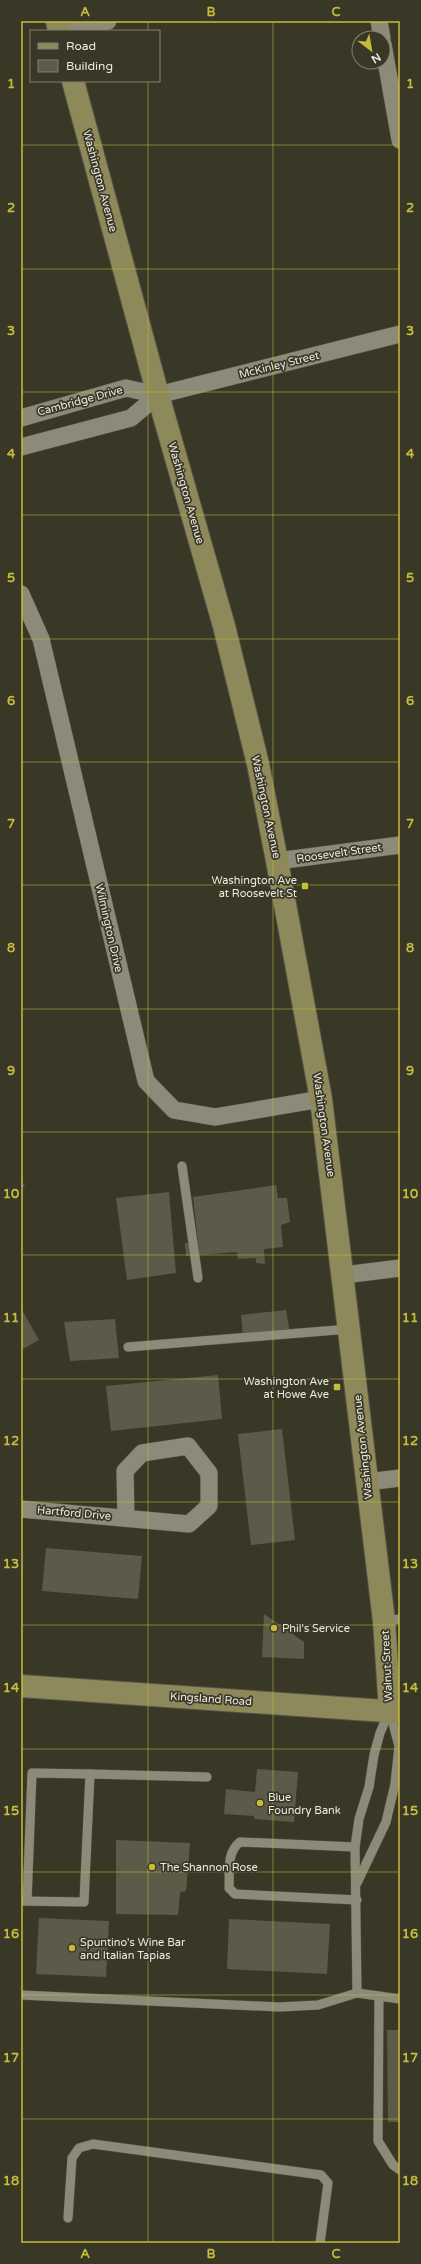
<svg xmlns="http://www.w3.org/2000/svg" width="421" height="2264" font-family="'Varela Round',sans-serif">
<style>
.building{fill:#5c5b4a}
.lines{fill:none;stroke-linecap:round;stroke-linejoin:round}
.lane-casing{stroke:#555446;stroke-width:10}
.street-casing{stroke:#555446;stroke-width:18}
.secondary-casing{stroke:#555446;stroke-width:24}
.lane{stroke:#8c8a78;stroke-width:9}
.street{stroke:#8c8a78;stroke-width:17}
.secondary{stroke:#8e895a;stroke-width:22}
.grid{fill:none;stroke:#c7bb3c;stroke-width:1;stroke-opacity:0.55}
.poi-dot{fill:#c7bb3c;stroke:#393827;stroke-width:1.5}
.labels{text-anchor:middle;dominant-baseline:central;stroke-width:3.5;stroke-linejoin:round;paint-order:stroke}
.street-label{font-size:11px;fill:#ecebe1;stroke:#393827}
.poi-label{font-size:11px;fill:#ecebe1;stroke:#393827;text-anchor:start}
.neatline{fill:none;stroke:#c7bb3c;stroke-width:1.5}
.grid-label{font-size:13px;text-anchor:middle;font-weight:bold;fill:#c7bb3c}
</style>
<rect width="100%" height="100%" fill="#393827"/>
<g class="building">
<path d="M21 1182 25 1185 21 1190Z"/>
<path d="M276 1185 278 1198H287L290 1222 281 1225 283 1247 264 1249 265 1264 256 1263V1258L238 1259 237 1252 186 1256 185 1243 198 1242 193 1197Z"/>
<path d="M169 1192 176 1273 127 1280 116 1198Z"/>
<path d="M21 1308 39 1340 21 1350Z"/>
<path d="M286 1310 290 1333 243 1337 241 1315Z"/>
<path d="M115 1319 119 1358 70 1361 64 1322Z"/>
<path d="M218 1375 222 1419 111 1431 106 1386Z"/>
<path d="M282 1429 295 1540 251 1545 238 1434Z"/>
<path d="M46 1548 142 1556 138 1599 42 1591Z"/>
<path d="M264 1614 304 1642V1659L262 1657Z"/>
<path d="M257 1769 298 1772 294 1822 254 1819V1816L224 1814 226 1789 255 1792Z"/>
<path d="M116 1840 190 1843 186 1891 180 1892 178 1915 116 1914Z"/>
<path d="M39 1918 109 1921 106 1977 36 1974Z"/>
<path d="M229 1919 330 1924 327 1974 227 1969Z"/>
<path d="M387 2030H400V2122H388Z"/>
</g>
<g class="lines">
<g class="lane-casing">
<g id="lane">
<path d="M182 1166 198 1278"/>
<path d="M128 1347 349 1329"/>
<path d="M384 1621 400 1619"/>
<path d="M355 1847 240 1842C226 1853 230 1871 229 1888L235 1894 357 1900"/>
<path d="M357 1883 386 1822 395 1784 399 1746 390 1712"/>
<path d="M21 1901 84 1902 90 1774 207 1777"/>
<path d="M27 1901 32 1773 90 1774"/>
<path d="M357 1993 355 1847 359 1819 369 1787 374 1755 380 1733 389 1712"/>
<path d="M21 1995 279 2007 318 2005 357 1993 400 1999"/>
<path d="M379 1996 378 2141 393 2165 400 2170"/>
<path d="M68 2218 72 2158 79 2148 93 2144 321 2175 328 2183 320 2243"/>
</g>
</g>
<g class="street-casing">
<g id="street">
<path d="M379 21 382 38"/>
<path d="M67 31 108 21"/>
<path d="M383 44 400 140"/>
<path d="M21 418 126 388 158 395 400 334"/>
<path d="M21 447 131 418 158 395"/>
<path d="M21 594 41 639 146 1081 174 1110 215 1117 321 1099"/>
<path d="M277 861 400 845"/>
<path d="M344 1275 400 1268"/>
<path d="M367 1482 400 1478"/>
<path d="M21 1509 189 1524 209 1506V1473L188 1446 142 1453 125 1471 126 1517"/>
</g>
</g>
<g class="secondary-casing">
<g id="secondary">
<path d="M57 21 59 31"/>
<path d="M73 81 158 395 224 626 258 764 277 861 321 1099 384 1621 390 1711"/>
<path d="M21 1686 400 1712"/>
</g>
</g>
<use href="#lane" class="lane"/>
<use href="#street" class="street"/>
<use href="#secondary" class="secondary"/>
</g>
<path class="grid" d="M148 21V31M273 21V2243M148 81V2243M21 145H400M21 269H400M21 392H400M21 515H400M21 639H400M21 762H400M21 885H400M21 1009H400M21 1132H400M21 1255H400M21 1379H400M21 1502H400M21 1625H400M21 1749H400M21 1872H400M21 1995H400M21 2119H400"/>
<g class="poi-dot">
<rect x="301" y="882" width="8" height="8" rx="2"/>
<rect x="333" y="1383" width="8" height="8" rx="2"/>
<circle cx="274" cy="1628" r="4"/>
<circle cx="260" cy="1803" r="4"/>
<circle cx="152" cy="1867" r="4"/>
<circle cx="72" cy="1948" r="4"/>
</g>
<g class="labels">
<g class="street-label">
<text transform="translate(100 181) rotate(75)">Washington Avenue</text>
<text transform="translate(279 365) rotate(-14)">McKinley Street</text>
<text transform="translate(80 401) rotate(-15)">Cambridge Drive</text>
<text transform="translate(186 493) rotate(74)">Washington Avenue</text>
<text transform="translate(266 807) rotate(78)">Washington Avenue</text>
<text transform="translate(339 853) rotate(-8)">Roosevelt Street</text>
<text transform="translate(109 928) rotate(77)">Wilmington Drive</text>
<text transform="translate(324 1125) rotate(82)">Washington Avenue</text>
<text transform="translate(363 1447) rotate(-96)">Washington Avenue</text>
<text transform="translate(74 1513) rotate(5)">Hartford Drive</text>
<text transform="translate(387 1666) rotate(-93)">Walnut Street</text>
<text transform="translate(211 1699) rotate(4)">Kingsland Road</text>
</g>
<g class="poi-label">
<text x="297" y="880" text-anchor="end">Washington Ave<tspan x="297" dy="13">at Roosevelt St</tspan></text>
<text x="329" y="1381" text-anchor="end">Washington Ave<tspan x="329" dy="13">at Howe Ave</tspan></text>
<text x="282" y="1628">Phil's Service</text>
<text x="268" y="1797">Blue<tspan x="268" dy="13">Foundry Bank</tspan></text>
<text x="160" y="1867">The Shannon Rose</text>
<text x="80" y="1942">Spuntino's Wine Bar<tspan x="80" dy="13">and Italian Tapias</tspan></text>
</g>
</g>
<rect width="421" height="2264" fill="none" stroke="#393827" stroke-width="44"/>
<rect x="30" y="30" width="130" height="52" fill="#393827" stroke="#818071"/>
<rect x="38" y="43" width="20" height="6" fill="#8e895a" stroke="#818071"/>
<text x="66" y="50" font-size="12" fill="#ecebe1">Road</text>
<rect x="38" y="60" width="20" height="12" fill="#5c5b4a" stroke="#818071"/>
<text x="66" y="70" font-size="12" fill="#ecebe1">Building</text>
<g transform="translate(371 50) rotate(149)"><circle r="19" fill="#393827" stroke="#818071"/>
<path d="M0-3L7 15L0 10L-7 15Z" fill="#c7bb3c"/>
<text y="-6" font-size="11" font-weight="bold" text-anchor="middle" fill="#ecebe1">N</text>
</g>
<rect x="22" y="22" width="377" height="2220" class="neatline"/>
<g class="grid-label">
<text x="85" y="16">A</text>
<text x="211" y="16">B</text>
<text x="336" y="16">C</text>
<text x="11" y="88">1</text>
<text x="410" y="88">1</text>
<text x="11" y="212">2</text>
<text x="410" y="212">2</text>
<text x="11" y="335">3</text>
<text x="410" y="335">3</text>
<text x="11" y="458">4</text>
<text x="410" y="458">4</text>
<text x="11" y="582">5</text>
<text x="410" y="582">5</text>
<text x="11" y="705">6</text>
<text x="410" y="705">6</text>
<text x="11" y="828">7</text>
<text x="410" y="828">7</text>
<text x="11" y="952">8</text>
<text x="410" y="952">8</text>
<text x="11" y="1075">9</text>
<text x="410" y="1075">9</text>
<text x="11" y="1198">10</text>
<text x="410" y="1198">10</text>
<text x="11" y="1322">11</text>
<text x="410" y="1322">11</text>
<text x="11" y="1445">12</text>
<text x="410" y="1445">12</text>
<text x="11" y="1568">13</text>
<text x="410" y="1568">13</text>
<text x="11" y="1692">14</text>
<text x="410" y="1692">14</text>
<text x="11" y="1815">15</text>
<text x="410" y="1815">15</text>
<text x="11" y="1938">16</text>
<text x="410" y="1938">16</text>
<text x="11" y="2062">17</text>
<text x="410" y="2062">17</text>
<text x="11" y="2185">18</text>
<text x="410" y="2185">18</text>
<text x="85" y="2258">A</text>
<text x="211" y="2258">B</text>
<text x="336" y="2258">C</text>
</g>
</svg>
